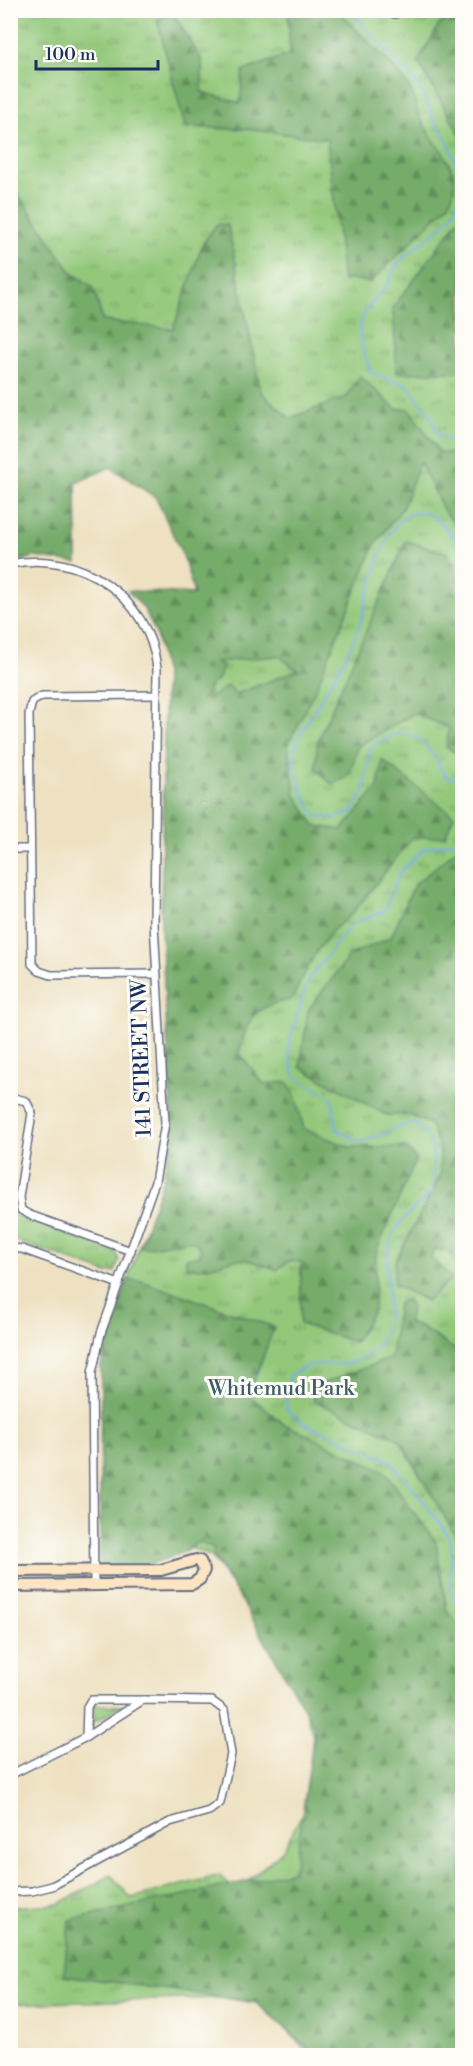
<svg xmlns="http://www.w3.org/2000/svg" width="473" height="2066" font-family="'Libre Bodoni',serif">
<style>
.grass{fill:url(#grass-tufts);stroke:#577c6c;stroke-width:1.5}
.forest{fill:url(#forest-firs);stroke:#486e64;stroke-width:1.5;fill-rule:evenodd}
.lines{fill:none;stroke-linecap:round;stroke-linejoin:round}
.stream{stroke:#79abe4;stroke-width:2}
.street-casing{stroke:#656d81;stroke-width:10}
.secondary-casing{stroke:#656d81;stroke-width:14}
.street{stroke:#fff;stroke-width:7}
.secondary{stroke:#fde5c4;stroke-width:10}
.labels{text-anchor:middle;dominant-baseline:central;stroke-width:6;stroke-linejoin:round;paint-order:stroke}
.street-label{font-size:21px;fill:#1b2f5e;stroke:#fdfcf7}
.park-label{font-size:21px;fill:#3f5d66;stroke:#fdfcf7}
</style>
<defs>
<pattern id="grass-tufts" width="24" height="20" patternUnits="userSpaceOnUse" patternTransform="scale(1.5)"><rect width="24" height="20" fill="#93c87a"/><path d="M3 7l-1-3M5 7V3M7 7l1-3M15 17l-1-3M17 17v-4M19 17l1-3" fill="none" stroke="#77a367"/></pattern>
<pattern id="forest-firs" width="22" height="20" patternUnits="userSpaceOnUse" patternTransform="scale(1.5)"><rect width="22" height="20" fill="#76ac6a"/><path d="M5 1l3.5 6h-7zM16 11l3.5 6h-7z" fill="#608c5a"/></pattern>
</defs>
<rect width="100%" height="100%" fill="#fdfcf7"/>
<filter id="ink" filterUnits="userSpaceOnUse"><feTurbulence type="fractalNoise" baseFrequency=".0167" numOctaves="2"/><feDisplacementMap in="SourceGraphic" scale="12" xChannelSelector="R" yChannelSelector="G"/><feConvolveMatrix kernelMatrix="1 2 1 2 8 2 1 2 1" color-interpolation-filters="sRGB"/></filter>
<filter id="wash" filterUnits="userSpaceOnUse"><feTurbulence type="fractalNoise" baseFrequency=".008" numOctaves="4" result="noise"/><feDisplacementMap in="SourceGraphic" scale="24" xChannelSelector="R" yChannelSelector="G"/><feGaussianBlur stdDeviation="1.35" result="paint"/><feColorMatrix in="noise" values="0 0 0 0 0 0 0 0 0 0 0 0 0 0 0 0 0 1.4 0 .05"/><feComposite in="paint" operator="in"/></filter>
<g filter="url(#wash)">
<rect width="100%" height="100%" fill="#eee1c1"/>
<g class="grass">
<path d="M10 11H462V2055H310L263 2004 223 1998 11 2004V1907L59 1904 111 1875 131 1898 220 1875 235 1892 283 1850 306 1806 313 1735 292 1671 212 1557 191 1548 145 1566 100 1563 101 1366 112 1323 164 1177 172 1121 161 927 165 674 156 633 143 607 128 591 194 594 178 329 99 327 110 467 76 483 77 558 34 557 11 563Z"/>
<path d="M11 1213 116 1252 119 1260 115 1272 107 1273 11 1239Z"/>
<path d="M10 1576H82L83 1578 76 1580 11 1581Z"/>
<path d="M94 1705 123 1706 94 1722Z"/>
</g>
<g class="forest">
<path d="M288 11H339C359 35 386 56 405 81 414 92 414 102 419 115 431 146 470 169 448 205L370 283 353 279 343 281 327 139 245 129 185 127 157 20 173 13 202 61V92L240 103 243 71 290 54Z"/>
<path d="M449 17 462 27V138L418 62 439 25Z"/>
<path d="M10 182 72 273 93 287 103 321 173 329 203 243 217 224 228 225 261 392 290 418 347 397 360 376 396 409H409L440 453 462 454V533L444 511 420 462 403 507 375 544 316 688 288 745 295 794 315 826 342 830 378 787 382 760 454 816 445 836 412 838 352 914 333 930 316 952 291 1000C252 1006 249 1018 239 1053L264 1084 287 1082 294 1092 304 1129 349 1147H405L416 1159 376 1252 374 1309 355 1342 300 1324 301 1262 289 1261 277 1270C265 1266 246 1257 234 1260 214 1264 209 1270 186 1267V1258L200 1255 201 1249 193 1241C175 1241 159 1248 140 1247L164 1176 172 1121 161 927 165 674 156 633 143 607 128 591 194 594 184 558 156 498 110 467 76 483 77 563 34 557 17 561 16 508 10 505ZM278 656 298 670 236 694 228 685 210 698 208 688 219 678 223 666 216 662Z"/>
<path d="M462 215V372L397 373 393 308Z"/>
<path d="M406 541 448 553 462 588V756L446 747 449 728 414 713 358 746 349 776 332 784 316 769 317 742Z"/>
<path d="M462 845V1268L447 1251 434 1249 431 1258 452 1278 427 1301 394 1285 395 1262 440 1176V1148L430 1124 409 1115H386L300 1067 308 1010 350 955 391 937 414 885Z"/>
<path d="M127 1280 141 1281 274 1327 249 1395 284 1424 384 1471 436 1542 447 1611 462 1628 461 2056 316 2055 255 2002 64 1975 69 1920 294 1871 315 1728 229 1579 213 1556 214 1548 198 1542C179 1559 123 1576 100 1563L101 1366Z"/>
<path d="M406 1300 411 1305 409 1324 420 1327 462 1354V1546L399 1439 314 1401 313 1387 391 1358 398 1303Z"/>
</g>
<g class="lines">
<g class="stream">
<path d="M349 10 416 82 427 101 432 116 451 148 462 181"/>
<path d="M462 191C455 226 422 238 399 262 393 269 391 279 386 286 354 324 354 326 371 373L407 385 430 415 439 436 452 440 462 436"/>
<path d="M462 550C450 534 435 506 411 514 381 523 368 601 359 627 348 658 327 687 312 715 307 724 299 734 296 743 289 768 303 797 316 816L332 818 351 813 364 792 371 747C409 718 428 741 445 776L462 780"/>
<path d="M462 839 424 849 399 873 384 911 352 924 308 980 290 1039 289 1055 295 1077 332 1098 337 1130 360 1142C379 1137 395 1126 414 1123 439 1139 433 1165 432 1192 418 1206 398 1220 391 1240 378 1277 406 1330 365 1356 341 1371 330 1360 308 1366 302 1368 297 1372 291 1374L285 1392 287 1410 303 1423 389 1460C400 1472 447 1528 450 1541 457 1564 440 1592 462 1610"/>
</g>
</g>
</g>
<g filter="url(#ink)">
<g class="lines">
<g class="street-casing">
<g id="street">
<path d="M385 10 395 14 403 10"/>
<path d="M10 564C80 549 149 597 157 668L154 923 165 1123 155 1182 101 1333 92 1373 94 1585"/>
<path d="M10 849H30"/>
<path d="M156 974 51 975 39 971 32 964 29 714 32 702 42 696 157 695"/>
<path d="M10 1097 26 1101 32 1113 19 1197 21 1210 30 1215 131 1251"/>
<path d="M10 1248 22 1249 119 1284"/>
<path d="M86 1737 87 1707 91 1700H143"/>
<path d="M10 1775 86 1737 143 1700 212 1701 224 1710 231 1754 220 1803 209 1811 170 1822 52 1886 32 1891 10 1892"/>
</g>
</g>
<g class="secondary-casing">
<path id="secondary" d="M10 1571 161 1570 196 1560 200 1561 204 1570 200 1579 192 1584 10 1586"/>
</g>
<use href="#street" class="street"/>
<use href="#secondary" class="secondary"/>
</g>
</g>
<g class="labels">
<g class="street-label">
<text transform="translate(142 1058) rotate(-92)">141 STREET NW</text>
</g>
<g class="park-label">
<text x="281" y="1389">Whitemud Park</text>
</g>
</g>
<rect width="473" height="2066" fill="none" stroke="#fdfcf7" stroke-width="36"/>
<path d="M36 60v9h122v-9" fill="none" stroke="#1b2f5e" stroke-width="3"/>
<text x="45" y="60" font-size="18" fill="#1b2f5e" stroke="#fdfcf7" stroke-width="4.5" paint-order="stroke">100 m</text>
</svg>
